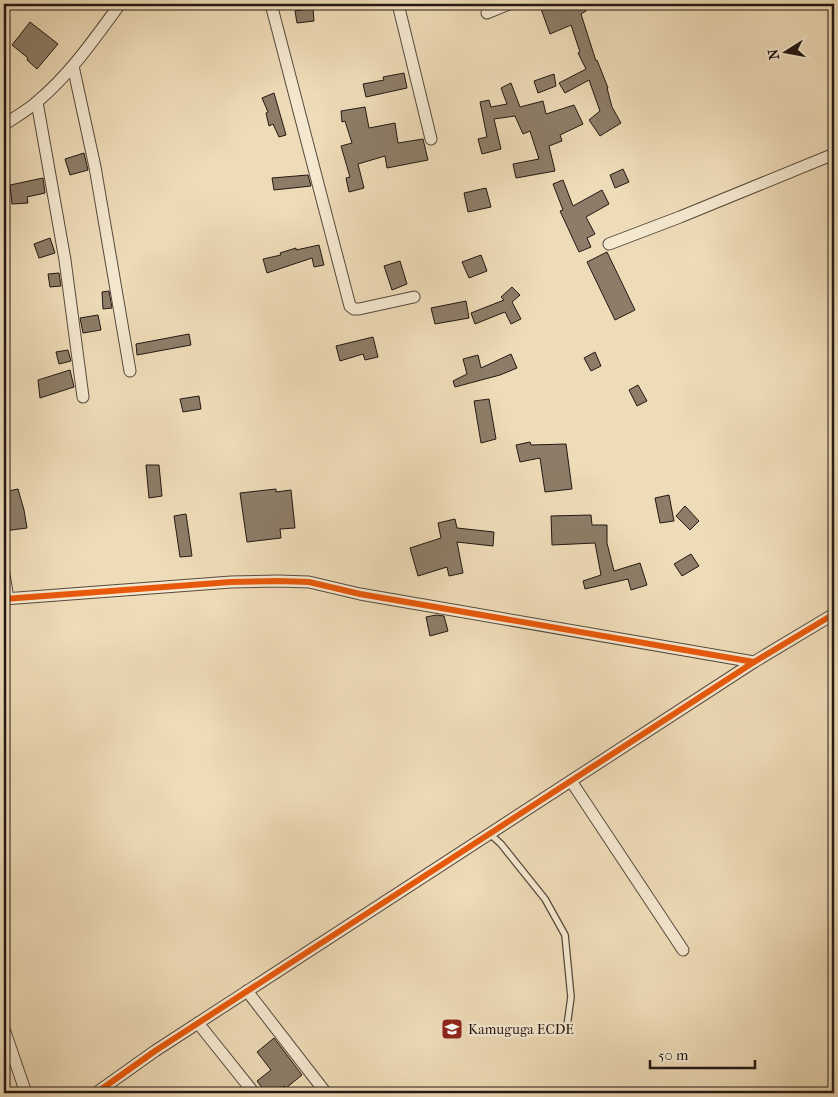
<svg xmlns="http://www.w3.org/2000/svg" width="838" height="1097" font-family="'IM FELL French Canon',serif">
<style>
.building{fill:#8d7d68;stroke:#231813}
.lines{fill:none;stroke-linecap:round;stroke-linejoin:round}
.lane-casing{stroke:#56493c;stroke-width:8}
.street-casing{stroke:#56493c;stroke-width:13}
.lane{stroke:#f4e8d0;stroke-width:5.5}
.street{stroke:#f4e8d0;stroke-width:11}
.cycleway-casing{stroke:#f4e8d0;stroke-width:9}
.cycleway{stroke:#e8590c;stroke-width:6}
.labels{text-anchor:middle;dominant-baseline:central;stroke-width:4.5;stroke-linejoin:round;paint-order:stroke}
.poi-label{font-size:14px;fill:#231813;stroke:#f4e8d0;text-anchor:start}
</style>
<rect width="100%" height="100%" fill="#eedbb7"/>
<filter id="stains"><feTurbulence type="fractalNoise" baseFrequency=".004" numOctaves="4"/><feColorMatrix values="0 0 0 0 .2 0 0 0 0 .09 0 0 0 0 .02 0 0 0 .5 -.17"/></filter>
<radialGradient id="worn" r=".72"><stop offset=".6" stop-color="#630" stop-opacity="0"/><stop offset="1" stop-color="#630" stop-opacity=".3"/></radialGradient>
<g class="building">
<path d="M548 4H580L586 11 581 14 596 61 597 60 608 88H607L612 107 621 123 600 136 589 120 600 111 589 80 565 93 559 83 586 69 578 53 580 52 571 25 550 34 540 6Z"/>
<path d="M313 8 314 21 297 23 295 11Z"/>
<path d="M30 22 58 44 37 69 27 60 28 58 12 45Z"/>
<path d="M404 73 407 88 366 97 363 84 384 80 383 77Z"/>
<path d="M554 74 556 86 538 93 534 81Z"/>
<path d="M511 83 520 107 543 101 546 114 574 105 583 124 560 135 562 141 549 146 555 171 516 178 513 164 539 159 530 131 523 134 515 116 494 119 501 149 482 154 478 139 487 137 480 102 489 100 491 107 507 104 501 88Z"/>
<path d="M274 93 286 135 279 137 273 124 269 126 266 113 268 112 262 98Z"/>
<path d="M365 107 369 128 395 123 398 143 423 139 428 160 387 168 385 156 358 164 364 188 349 192 346 178 350 177 341 146 352 143 345 121 342 122 341 111Z"/>
<path d="M84 153 88 170 70 175 65 159Z"/>
<path d="M623 169 629 182 615 188 610 175Z"/>
<path d="M308 175 311 186 274 190 272 178Z"/>
<path d="M43 178 45 193 27 197 28 203 12 204 10 185Z"/>
<path d="M563 180 573 206 602 190 609 204 586 217 595 234 587 238 591 247 579 252 560 211 563 210 553 184Z"/>
<path d="M486 188 491 207 468 212 464 193Z"/>
<path d="M50 238 55 253 39 258 34 244Z"/>
<path d="M319 245 324 265 314 267 312 258 267 273 263 259 281 255 280 253 296 248V250Z"/>
<path d="M607 252 635 310 615 320 587 262Z"/>
<path d="M481 255 487 271 469 278 462 262Z"/>
<path d="M400 261 407 284 392 290 384 266Z"/>
<path d="M59 273 61 286 50 287 48 274Z"/>
<path d="M512 287 520 295 512 302 521 319 511 324 505 312 475 324 471 313 504 300 501 297Z"/>
<path d="M109 291 112 308 103 309 102 292Z"/>
<path d="M466 301 469 318 435 324 431 308Z"/>
<path d="M98 315 101 330 83 333 80 318Z"/>
<path d="M189 334 191 345 137 355 136 344Z"/>
<path d="M373 337 378 357 365 360 363 354 340 361 336 346Z"/>
<path d="M68 350 71 361 59 364 56 352Z"/>
<path d="M595 352 601 366 591 371 584 358Z"/>
<path d="M511 354 517 368 500 375 455 387 453 381 467 374 463 359 478 355 481 368Z"/>
<path d="M70 370 74 387 40 398 38 380Z"/>
<path d="M638 385 647 401 637 406 629 390Z"/>
<path d="M199 396 201 409 183 412 180 399Z"/>
<path d="M489 399 496 439 481 443 474 401Z"/>
<path d="M530 442 531 445 566 444 572 489 545 492 540 458 520 462 516 445Z"/>
<path d="M146 465H159L162 496 149 498Z"/>
<path d="M18 489 24 510 27 528 4 531V492Z"/>
<path d="M276 489V492L291 490 295 528 280 529 281 538 247 542 240 493Z"/>
<path d="M669 495 674 521 660 523 655 498Z"/>
<path d="M685 506 699 521 690 530 676 516Z"/>
<path d="M186 514 192 556 180 557 174 516Z"/>
<path d="M591 515 592 525H607V543L614 571 640 563 647 585 631 590 628 579 585 589 583 581 601 575 595 543 552 545 551 516Z"/>
<path d="M455 519 457 528 494 532 493 546 457 542 463 573 449 576 447 567 418 576 410 548 441 538 438 523Z"/>
<path d="M691 554 699 566 682 576 674 564Z"/>
<path d="M436 615 444 616 448 631 430 636 426 617Z"/>
<path d="M274 1038 302 1075 286 1088 284 1086 275 1093H266L257 1081 271 1070 257 1052Z"/>
</g>
<g class="lines">
<g class="lane-casing">
<path id="lane" d="M490 834 501 844 545 899 565 935 571 997 567 1026"/>
</g>
<g class="street-casing">
<g id="street">
<path d="M271 4 350 306 354 309H359L414 297"/>
<path d="M398 4 431 139"/>
<path d="M487 13 509 4"/>
<path d="M73 66 95 167 130 371"/>
<path d="M37 102 65 260 83 397"/>
<path d="M4 125C15 117 28 110 38 101 71 73 95 38 120 4"/>
<path d="M609 244 680 217 834 154"/>
<path d="M4 574 8 599"/>
<path d="M4 599 231 582 278 581 309 582 360 594 754 662"/>
<path d="M571 781 683 950"/>
<path d="M247 991 326 1093"/>
<path d="M198 1023 254 1093"/>
<path d="M4 1029 26 1093"/>
<path d="M96 1093 155 1051 754 662 834 614"/>
</g>
</g>
<use href="#lane" class="lane"/>
<use href="#street" class="street"/>
<g class="cycleway-casing">
<g id="cycleway">
<path d="M4 599 231 582 278 581 309 582 360 594 754 662"/>
<path d="M96 1093 155 1051 754 662 834 614"/>
</g>
</g>
<use href="#cycleway" class="cycleway"/>
</g>
<defs>
<g id="school-square" transform="scale(1.125)"><rect x="-9" y="-9" width="18" height="18" rx="4" fill="#8f2418" stroke="#f4e8d0"/><path d="M0-5L7-2L0 1L-7-2ZM-4 1L0 2.5L4 1V4Q0 6-4 4Z" fill="#fff"/></g>
</defs>
<g fill-rule="evenodd">
<use href="#school-square" x="452" y="1029"/>
</g>
<g class="labels">
<g class="poi-label">
<text x="468" y="1029">Kamuguga ECDE</text>
</g>
</g>
<rect width="838" height="1097" fill="none" stroke="#eedbb7" stroke-width="20"/>
<rect x="5" y="5" width="828" height="1087" fill="none" stroke="#231813" stroke-width="2.5"/>
<rect x="10" y="10" width="818" height="1077" fill="none" stroke="#231813"/>
<g transform="translate(786 52) rotate(259)" stroke="#f4e8d0" stroke-width="4" paint-order="stroke">
<path d="M0-4L9 19L0 12L-9 19Z" fill="#231813"/>
<text y="-8" font-size="14" font-weight="bold" text-anchor="middle" fill="#231813">N</text>
</g>
<path d="M650 1060v8h105v-8" fill="none" stroke="#231813" stroke-width="2.5"/>
<text x="658" y="1060" font-size="15" fill="#231813" stroke="#f4e8d0" stroke-width="4" paint-order="stroke">50 m</text>
<rect width="100%" height="100%" filter="url(#stains)"/>
<rect width="100%" height="100%" fill="url(#worn)"/>
</svg>
